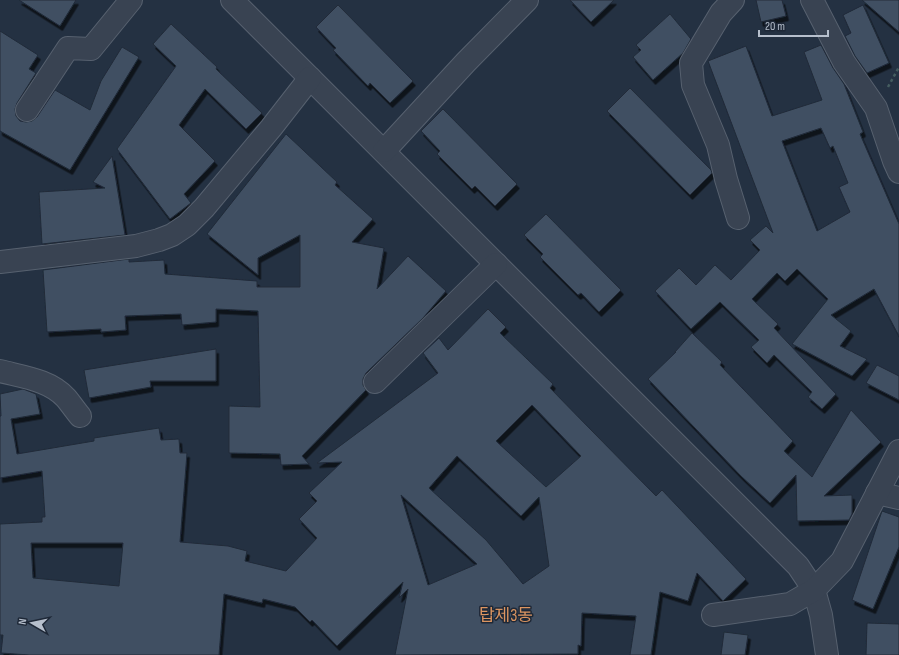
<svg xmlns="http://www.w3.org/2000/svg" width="899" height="655" font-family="'Sofia Sans Condensed','Noto Sans KR',sans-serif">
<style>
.building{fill:#405062;stroke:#202a39;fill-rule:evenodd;filter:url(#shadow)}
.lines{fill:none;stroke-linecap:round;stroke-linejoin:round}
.minor-casing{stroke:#57616f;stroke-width:24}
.path{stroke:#455d60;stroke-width:2.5;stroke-dasharray:3 3;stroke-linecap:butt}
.minor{stroke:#394352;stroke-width:22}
.labels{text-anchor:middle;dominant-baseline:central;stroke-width:3;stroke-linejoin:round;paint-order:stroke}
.quarter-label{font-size:17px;fill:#db9561;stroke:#1e2837}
</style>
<defs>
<filter id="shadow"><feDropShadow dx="2.5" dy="4.5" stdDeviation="0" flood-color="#0009"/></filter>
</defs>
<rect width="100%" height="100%" fill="#243142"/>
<g class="building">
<path d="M19 0H76L60 26Z"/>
<path d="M570 0H614L591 22Z"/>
<path d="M756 0H782L786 16 761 22Z"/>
<path d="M862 0H899V32Z"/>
<path d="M338 5 413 81 390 103 370 83 368 86 333 50 336 48 316 27Z"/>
<path d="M863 5 889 63 867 73 855 56 845 36 851 33 843 15Z"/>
<path d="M670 14 691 39 683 53 653 80 633 57 641 50 636 45Z"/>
<path d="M171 24 217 67 216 69 262 113 246 129 205 89 179 125 215 161 184 194 191 203 170 219 117 149 176 66 153 44Z"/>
<path d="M0 31 38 55 29 69 36 73 17 103 15 109 16 116 20 121 26 122 32 121 37 117 55 90 90 110 101 81 122 47 139 57 70 170 0 131Z"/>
<path d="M821 45 833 68 844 84 863 132 860 134 899 224V336L874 289 831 315 851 331 840 346 867 359 852 376 792 344 828 299 797 269 785 281 777 273 752 299 778 324 774 328 836 394 822 409 808 397 812 392 774 355 767 363 751 347 759 340 720 302 691 329 655 291 679 268 696 285 715 265 731 280 760 250 750 240 766 226 773 233 708 61 746 46 772 116 822 100 804 52ZM821 128 830 148 833 146 848 183 839 187 850 212 817 231 782 141Z"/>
<path d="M630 88 711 170 712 173 690 195 607 111Z"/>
<path d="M443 109 517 184 495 206 475 186 472 189 437 154 440 151 421 131Z"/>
<path d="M286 134 337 182 335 185 373 219 352 242 384 248 377 289 408 256 446 291 423 318 366 373 363 379V385L366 390 302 456 309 464 281 465 280 454 229 453V406L260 407 258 311 216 309V322L182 325 181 314 125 316 126 330 101 332V329L47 332 43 270 129 259V262L164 260 165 274 257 281V287H300V235L258 258V275L207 234Z"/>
<path d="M112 156 125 235 42 244 39 192 105 188 93 182Z"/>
<path d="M546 214 621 290 599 312 581 293 578 295 540 257 543 254 524 235Z"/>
<path d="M488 309 506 327 500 333 553 384 550 388 592 431 656 496 662 490 746 579 723 601 697 573 688 601 660 592 651 655H630L636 616 582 613 581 646 578 645V654L395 655 408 589 399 598 403 582 337 646 312 620 310 622 295 607 263 599 262 603 224 594 219 655H29L1 653 3 635H0V524L42 522V517H45L42 471 0 478V416H1L0 394 23 389 36 394 40 414 11 419 17 454 94 441V438L159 428 161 440 179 439 180 453H187L180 542 228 546 247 551 245 561 286 571 317 538 299 519 317 501 309 493 342 462 317 463 438 373 423 353 439 338 448 350ZM532 405 581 456 546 487 496 441ZM457 456 521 516 539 497 549 566 523 584 486 540 429 488ZM401 495 477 564 428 585ZM31 543H123L119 586 33 578Z"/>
<path d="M692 333 722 362 720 365 793 441 784 451 812 477 851 410 881 442 824 496 852 495V514L849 520 797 521 796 475 770 503 741 476 648 379 676 352H675Z"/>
<path d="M216 349V381H150L151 387 89 398 84 370Z"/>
<path d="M877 365 899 376V400L866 383Z"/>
<path d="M882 511 899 517V547L873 609 852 600Z"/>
<path d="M867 623 899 624V655H866Z"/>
<path d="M724 632 748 635 745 655H721Z"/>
</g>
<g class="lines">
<g class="minor-casing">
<g id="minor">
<path d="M232 0 798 566 814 590 821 615 827 655"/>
<path d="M733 0 721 13 691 63 693 85 718 145 726 179 738 218"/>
<path d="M812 0 844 62 876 108 894 161 899 172"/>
<path d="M27 110 68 48 91 49 131 0"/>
<path d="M384 151 466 62 527 0"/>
<path d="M0 262 136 246 159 240 172 235 187 225 204 208 271 128 310 78"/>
<path d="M0 371C23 377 50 380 66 398 71 404 75 410 80 416"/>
<path d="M375 382 496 264"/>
<path d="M877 493 899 498"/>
<path d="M713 615 790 604 814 590 842 561 899 451"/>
</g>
</g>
<path class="path" d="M888 87 899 67"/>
<use href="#minor" class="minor"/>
</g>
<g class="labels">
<g class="quarter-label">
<text x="506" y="616">탑제3동</text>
</g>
</g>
<g transform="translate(32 623) rotate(279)" stroke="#1e2837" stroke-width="3" paint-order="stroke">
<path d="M0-3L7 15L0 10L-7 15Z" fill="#b6bfcc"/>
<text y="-6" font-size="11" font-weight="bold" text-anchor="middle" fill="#b6bfcc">N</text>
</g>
<path d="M759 30v6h69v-6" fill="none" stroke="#b6bfcc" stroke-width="2"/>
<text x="765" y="30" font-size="12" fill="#b6bfcc" stroke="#1e2837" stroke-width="3" paint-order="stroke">20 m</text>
</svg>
